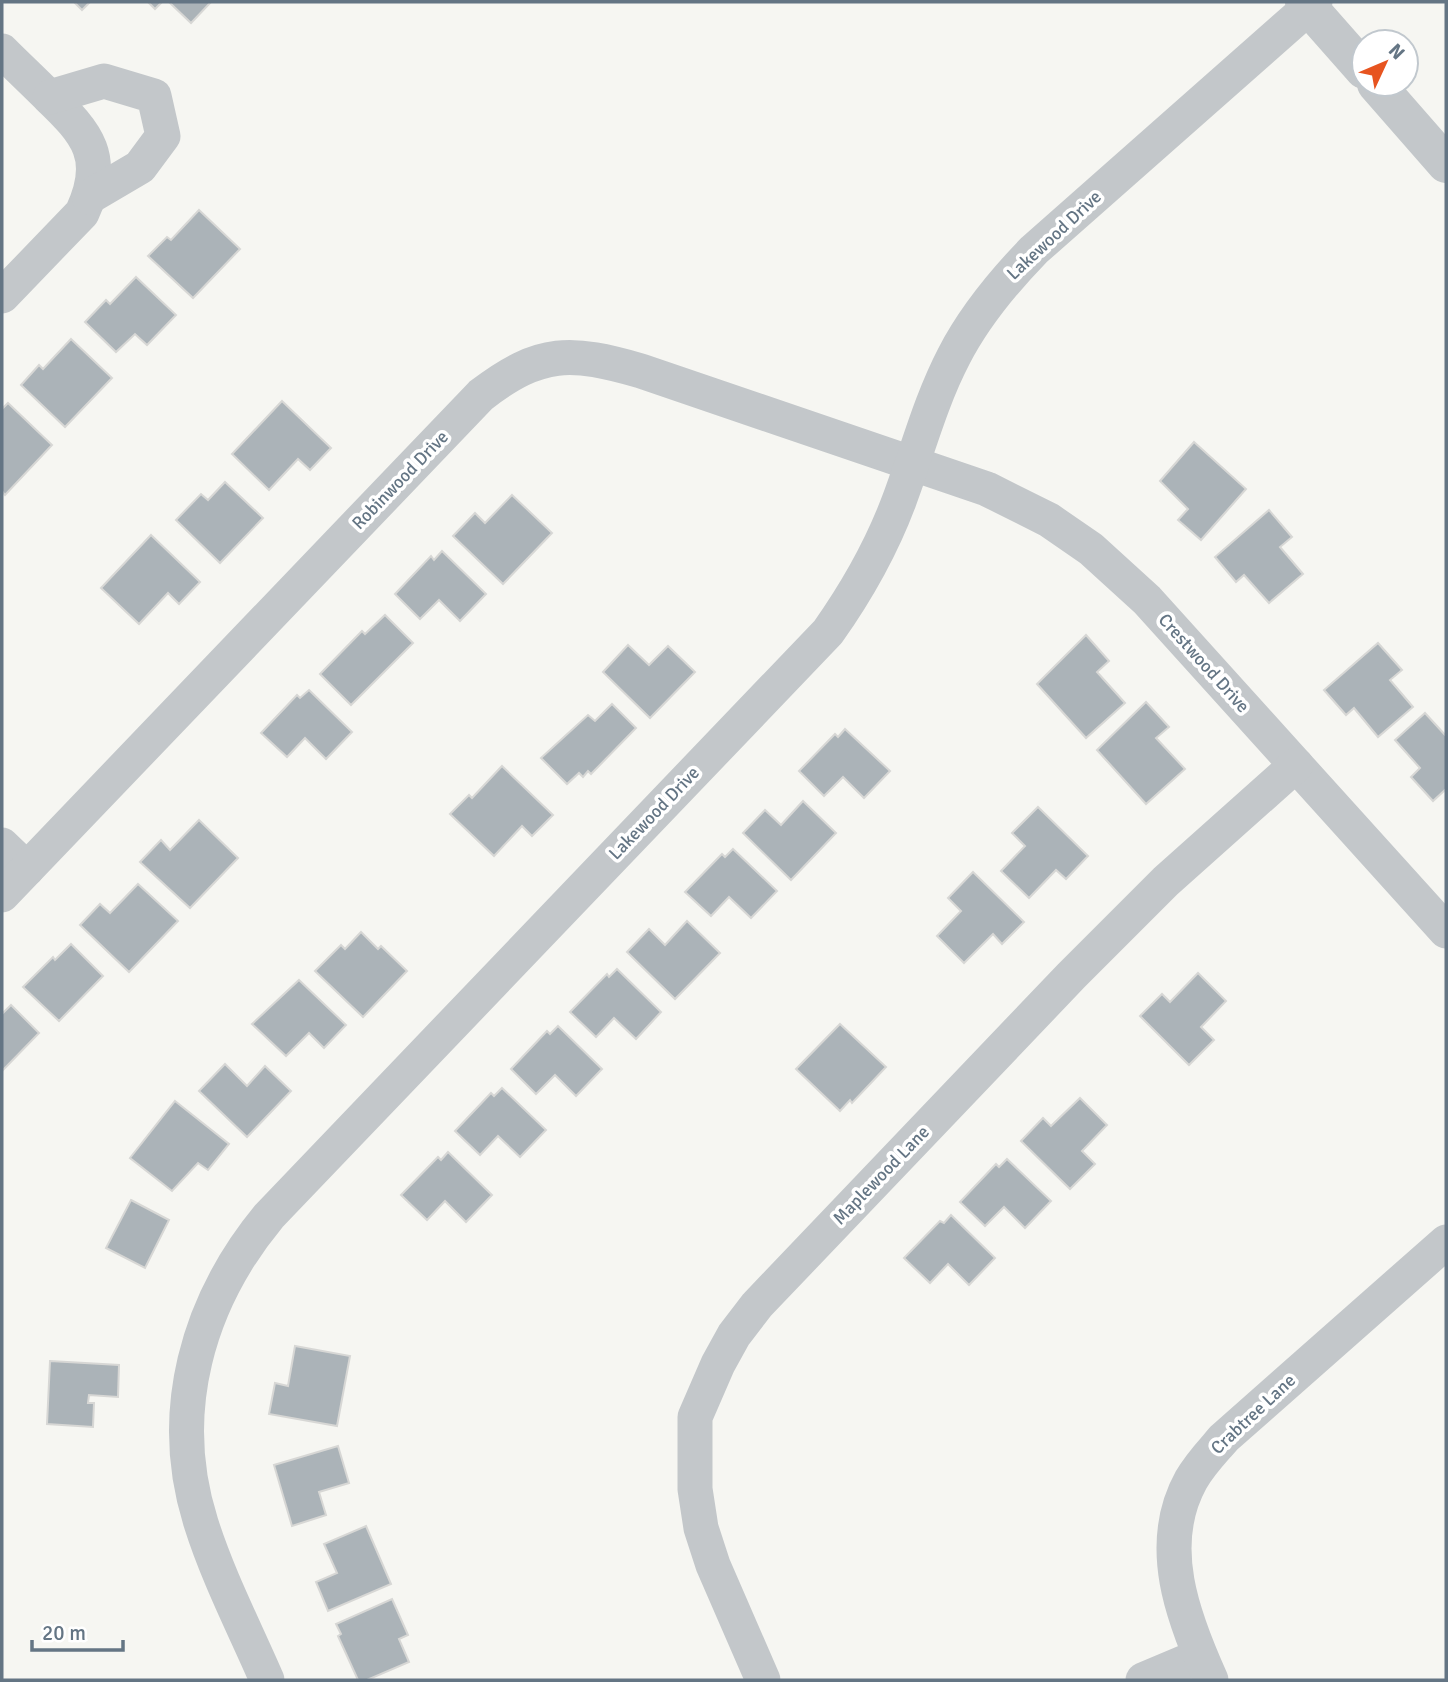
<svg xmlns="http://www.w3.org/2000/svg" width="1448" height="1682" font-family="Signika,sans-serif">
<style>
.building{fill:#abb3b8;stroke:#d7d7d5;stroke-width:2}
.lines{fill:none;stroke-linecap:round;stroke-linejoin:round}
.minor{stroke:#c3c7ca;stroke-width:35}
.tertiary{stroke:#c3c7ca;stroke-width:38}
.labels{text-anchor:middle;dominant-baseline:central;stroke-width:7;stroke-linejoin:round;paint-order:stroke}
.street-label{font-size:18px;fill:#647584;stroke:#fff}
</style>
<rect width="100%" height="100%" fill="#f6f6f2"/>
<g class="building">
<path d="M74 2H90L82 10Z"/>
<path d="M148 2H162L155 9Z"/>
<path d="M169 2H211L191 23Z"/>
<path d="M199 210 240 249 193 298 148 256 167 237 171 240Z"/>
<path d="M136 277 176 315 147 345 135 334 116 352 85 322 106 300 110 304Z"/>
<path d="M71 339 112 378 65 427 21 385 39 365 43 369Z"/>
<path d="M282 401 331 448 310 470 298 459 269 490 232 454Z"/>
<path d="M8 403 52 445 5 495 2 491V409Z"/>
<path d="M1194 442 1246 489 1201 540 1178 520 1188 509 1160 481Z"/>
<path d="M225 482 263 518 220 563 176 520 201 494 208 500Z"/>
<path d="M512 495 552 533 503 584 453 536 475 513 485 523Z"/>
<path d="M1269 510 1292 537 1280 547 1303 574 1269 603 1244 575 1236 582 1215 557Z"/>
<path d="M151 535 200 582 179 604 168 593 139 624 101 588Z"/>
<path d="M442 551 486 594 460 621 439 600 420 619 395 594 431 556 434 560Z"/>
<path d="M385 615 413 643 351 705 320 674 362 631 365 634Z"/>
<path d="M1086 635 1109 661 1097 672 1125 703 1086 738 1037 684Z"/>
<path d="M1378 643 1402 670 1390 680 1413 707 1378 737 1354 708 1346 715 1324 690Z"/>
<path d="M628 645 649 665 668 646 695 672 650 718 603 672Z"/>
<path d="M309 690 352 732 326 759 305 738 287 757 261 733 297 695 300 698Z"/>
<path d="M1146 702 1169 727 1156 738 1185 769 1146 804 1097 750Z"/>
<path d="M612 704 636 728 591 774 588 771 583 777 579 773 567 784 541 758 588 715 595 721Z"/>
<path d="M1425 713 1446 736V789L1433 801 1411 777 1420 768 1395 740Z"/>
<path d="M845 729 890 771 864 798 843 777 824 796 799 771 835 734 838 737Z"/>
<path d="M502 766 553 815 532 836 522 826 494 856 450 814 469 795 472 798Z"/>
<path d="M803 801 836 833 791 880 743 833 765 810 781 825Z"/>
<path d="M1038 807 1088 856 1066 879 1056 870 1029 898 1001 871 1025 846 1012 833Z"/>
<path d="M199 820 238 858 190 908 140 862 161 840 170 850Z"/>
<path d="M733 849 777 891 751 918 729 897 711 916 685 892 722 854 725 857Z"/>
<path d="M973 872 1024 922 1002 944 993 934 964 963 937 936 961 911 948 898Z"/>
<path d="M138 884 178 921 129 972 80 925 100 904 110 913Z"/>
<path d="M687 921 720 953 675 999 627 952 649 929 665 945Z"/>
<path d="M361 932 378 949 381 946 407 971 363 1017 315 971 341 945 345 949Z"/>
<path d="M71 944 103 976 59 1021 23 987 53 957 55 960Z"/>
<path d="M617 969 661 1012 636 1039 614 1018 596 1037 570 1012 607 974 609 977Z"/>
<path d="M1198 973 1226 1001 1201 1027 1214 1040 1189 1065 1140 1016 1162 994 1170 1002Z"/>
<path d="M299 980 346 1025 324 1048 309 1033 286 1056 252 1024Z"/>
<path d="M11 1005 39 1033 2 1071V1014Z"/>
<path d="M840 1024 886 1067 852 1103 850 1100 840 1111 796 1069Z"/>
<path d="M558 1026 602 1069 576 1096 555 1075 536 1094 511 1069 547 1031 550 1034Z"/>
<path d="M225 1064 247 1086 265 1066 291 1091 247 1137 199 1091Z"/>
<path d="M502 1088 546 1130 520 1157 498 1136 480 1155 455 1131 491 1093 494 1096Z"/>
<path d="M1080 1098 1107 1125 1082 1151 1095 1164 1070 1189 1021 1141 1043 1118 1051 1126Z"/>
<path d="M175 1101 229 1144 208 1170 198 1163 172 1191 130 1158Z"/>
<path d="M448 1152 492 1195 466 1222 445 1201 427 1220 401 1195 438 1157 441 1160Z"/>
<path d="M1007 1159 1051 1201 1025 1228 1004 1207 985 1226 960 1202 996 1164 999 1167Z"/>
<path d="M131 1200 169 1220 145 1268 106 1248Z"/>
<path d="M951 1215 995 1258 969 1285 948 1264 930 1283 904 1258 940 1221 944 1223Z"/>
<path d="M295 1346 350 1356 337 1426 269 1414 275 1383 288 1386Z"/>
<path d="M50 1361 119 1365 118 1397 89 1395 88 1403H94L93 1427 47 1424Z"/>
<path d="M338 1446 349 1483 319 1492 326 1515 292 1526 274 1465Z"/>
<path d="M366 1526 391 1584 328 1611 316 1582 337 1573 324 1544Z"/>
<path d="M392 1599 408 1635 399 1639 409 1662 367 1680H358L338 1636 341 1634 336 1624Z"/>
</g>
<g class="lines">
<g class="minor">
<path d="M2 51C17 66 33 81 48 96 88 134 108 158 82 213L2 296"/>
<path d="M50 97 104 81 154 96 163 136 140 167 89 197"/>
<path d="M2 845 27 869"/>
<path d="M2 895 481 395C541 349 571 351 641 371L987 489 1049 520 1091 549 1147 600 1446 931"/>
<path d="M267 1680C245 1629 218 1577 201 1523 166 1413 197 1303 269 1216L828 632C857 591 881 549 899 501 917 453 930 402 954 356 974 317 1003 282 1034 250L1315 2"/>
<path d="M763 1680 713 1565 701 1528 695 1489V1417L718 1364 734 1335 757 1305 1071 976 1166 881 1296 765"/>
<path d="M1143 1680 1200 1656"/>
<path d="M1211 1680C1183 1618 1155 1545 1191 1480 1200 1464 1212 1452 1224 1438L1446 1242"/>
</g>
<g class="tertiary">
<path d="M1304 2 1364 70"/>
<path d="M1376 84 1446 164"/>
</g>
</g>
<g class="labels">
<g class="street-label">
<text transform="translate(1054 235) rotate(-43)">Lakewood Drive</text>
<text transform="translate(400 480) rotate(-46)">Robinwood Drive</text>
<text transform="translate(1204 663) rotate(48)">Crestwood Drive</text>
<text transform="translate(654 813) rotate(-46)">Lakewood Drive</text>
<text transform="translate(881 1175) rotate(-46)">Maplewood Lane</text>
<text transform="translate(1253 1414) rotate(-43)">Crabtree Lane</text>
</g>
</g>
<rect width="1448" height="1682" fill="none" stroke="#647584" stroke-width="7"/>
<g transform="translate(1385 63) rotate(46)"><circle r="33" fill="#ffffff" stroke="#c1c8ce" stroke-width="2"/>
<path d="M0-5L12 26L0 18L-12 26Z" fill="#e75420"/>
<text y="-10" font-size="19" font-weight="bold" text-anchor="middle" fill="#647584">N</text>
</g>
<path d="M32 1640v10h91v-10" fill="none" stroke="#647584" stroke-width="3.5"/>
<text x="42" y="1640" font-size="21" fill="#647584" stroke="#ffffff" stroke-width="5" paint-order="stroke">20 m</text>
</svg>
